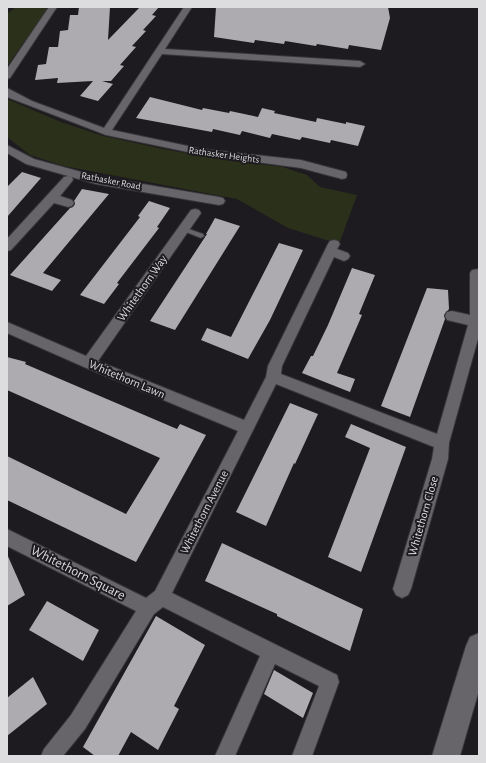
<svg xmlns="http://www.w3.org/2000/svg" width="486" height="763" font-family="'Alegreya Sans',sans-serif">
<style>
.green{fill:#2b301a}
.building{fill:#aeabb0}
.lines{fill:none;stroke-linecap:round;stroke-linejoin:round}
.service-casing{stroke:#363538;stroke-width:2}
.minor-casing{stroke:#363538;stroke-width:2}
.secondary-casing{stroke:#363538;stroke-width:2}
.service{fill:#67656a;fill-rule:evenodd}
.minor{fill:#67656a;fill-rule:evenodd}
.secondary{fill:#67656a;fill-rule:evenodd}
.labels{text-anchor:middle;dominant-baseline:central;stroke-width:4;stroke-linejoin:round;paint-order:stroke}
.far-street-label{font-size:10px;fill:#dddcde;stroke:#1d1b1f}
.street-label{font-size:12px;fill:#dddcde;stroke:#1d1b1f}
.near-street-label{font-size:14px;fill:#dddcde;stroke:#1d1b1f}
</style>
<rect width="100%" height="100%" fill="#1d1b1f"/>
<g class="green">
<path d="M16 7H46L47 10 7 66V14Z"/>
<path d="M7 99 61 122 103 136 163 149 225 160 283 167 307 175 320 187 357 195 339 244 288 228 237 199 64 166 30 155 7 137Z"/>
</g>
<g class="building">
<path d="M79 7H110L108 40 140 7H159L152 15 156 16 143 30 146 31 132 46 136 47 120 65 124 66 111 81H102L113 84 98 101 80 96 93 81 57 83 58 78 35 80 38 65 46 64 49 47H58L60 31 68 30 70 15H78Z"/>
<path d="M216 7H388L390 18 381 50 349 45 348 49 317 44 316 46 285 41 284 44 255 40 254 43 214 37Z"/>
<path d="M150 97 202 110 203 108 229 113 230 111 258 117 262 108 275 111 274 113 316 122 317 118 346 124V122L365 126 358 146 331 140 330 143 302 137 300 140 272 134 270 138 242 131 240 135 213 129 212 132 136 118Z"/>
<path d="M22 172 41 178 7 217V187Z"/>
<path d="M82 189 109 194 43 273 61 280 52 291 10 275 70 208 73 207 75 204 74 201Z"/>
<path d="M149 201 170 208 157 227 159 228 117 283 119 284 104 304 80 295 140 217 138 216Z"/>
<path d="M215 218 240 226 175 330 150 321 207 234H206Z"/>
<path d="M279 243 303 250 270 320 248 359 201 340 207 328 231 337Z"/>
<path d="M352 268 375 275 359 314 362 315 337 373 355 379 350 392 302 373 311 356H313L328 325Z"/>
<path d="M427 288 448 290 449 309 444 315 445 319 410 417 381 406Z"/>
<path d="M7 357 26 362 25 364 177 429 180 424 206 435 136 562 7 500V456L126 514 160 458 7 390Z"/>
<path d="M290 403 318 414 295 464 294 463 266 526 236 512Z"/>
<path d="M351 424 406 447 361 572 328 557 370 448 345 437Z"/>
<path d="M222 543 363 609 350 651 277 616V614L257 605 205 581Z"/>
<path d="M7 554 25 595 7 606Z"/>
<path d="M47 601 99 630 83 661 29 630Z"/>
<path d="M156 616 205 645 174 706 179 709 158 750 131 732 118 756H95L83 747Z"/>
<path d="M274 670 313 693 303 718 264 694Z"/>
<path d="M33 677 47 704 7 736V698Z"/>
</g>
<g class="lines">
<g class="service-casing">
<path id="service" d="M183 227 203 234 204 236 201 238 181 230V228Z"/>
</g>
<g class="minor-casing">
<g id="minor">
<path d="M49 7H57L10 78 7 79V69Z"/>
<path d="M184 7H192L165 49 360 61 365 64 360 67 162 54 112 130 202 149 301 160 346 172 347 175 346 178 342 179 301 168 202 155 106 135 7 97V88L32 101 104 128Z"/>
<path d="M7 145 34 159 96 176 219 197 223 198 225 201 223 204 219 205 96 184 26 164 7 153Z"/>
<path d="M68 176 72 177 73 180 60 196 72 200 74 203 72 206 68 207 54 203 11 250 7 251V239L64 177Z"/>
<path d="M195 209 199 210 201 213 199 216 98 361 244 420 266 377 268 366 328 244 330 241 334 240 338 241 340 244 337 249 348 253 350 256 348 259 344 261 334 257 282 366 281 374 437 434 468 325 447 320 445 316 447 312 452 311 470 315V273L472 270 479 269V335L449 443 448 459 411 589 408 595 402 598 396 595 393 589 432 459 434 447 276 384 172 593 337 675 339 682 312 756H292L319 686 275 664 235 756H215L260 656 163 607 154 614 85 729 63 756H41L44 749 71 715 136 611 7 546V529L146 598 155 591 238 431 84 367 7 333V322L86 356 191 210Z"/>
</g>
</g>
<g class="secondary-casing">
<path id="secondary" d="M479 633V690L460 756H432L466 646 470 637Z"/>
</g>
<use href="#service" class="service"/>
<use href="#minor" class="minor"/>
<use href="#secondary" class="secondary"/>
</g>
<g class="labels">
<g class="far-street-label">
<text transform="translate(224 155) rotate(8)">Rathasker Heights</text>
<text transform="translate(111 181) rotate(11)">Rathasker Road</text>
</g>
<g class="street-label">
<text transform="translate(142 288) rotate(-55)">Whitethorn Way</text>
<text transform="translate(127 379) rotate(23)">Whitethorn Lawn</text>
<text transform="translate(204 512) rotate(-63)">Whitethorn Avenue</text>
<text transform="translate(423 516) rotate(-74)">Whitethorn Close</text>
</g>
<g class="near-street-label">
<text transform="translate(78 573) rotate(27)">Whitethorn Square</text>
</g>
</g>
<rect width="486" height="763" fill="none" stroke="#dddcde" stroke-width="16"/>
</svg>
